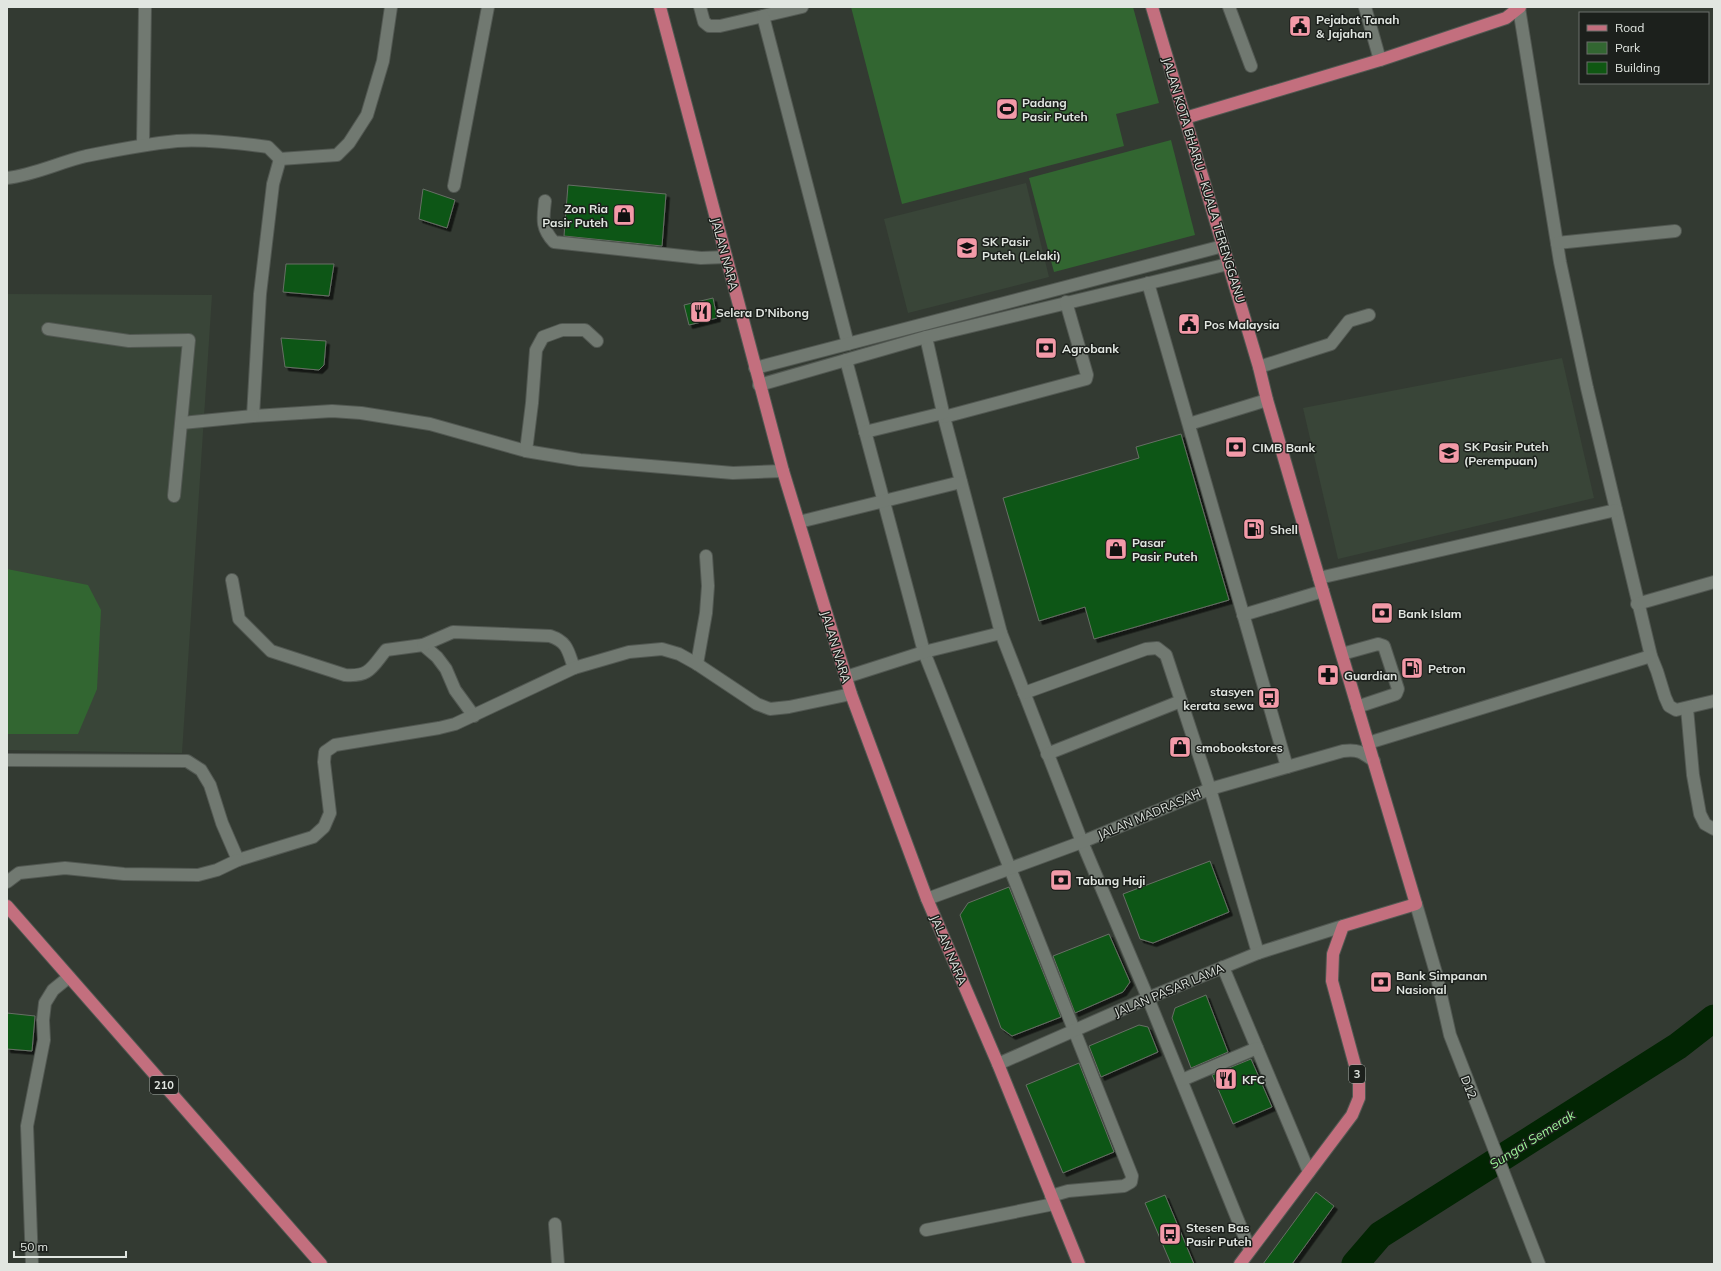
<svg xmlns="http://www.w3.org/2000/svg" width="1721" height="1271" font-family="Mulish,sans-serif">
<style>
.built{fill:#394538}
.green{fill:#326631}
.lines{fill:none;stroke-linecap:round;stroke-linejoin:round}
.river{stroke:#022503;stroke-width:27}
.building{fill:#0f5712;stroke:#666e66;filter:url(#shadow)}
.minor-casing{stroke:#525852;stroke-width:14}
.major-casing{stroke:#525852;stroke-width:14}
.minor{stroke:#717971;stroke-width:12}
.major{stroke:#c36f7e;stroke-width:12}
.labels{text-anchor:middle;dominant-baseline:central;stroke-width:3;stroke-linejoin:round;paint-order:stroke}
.shield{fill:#1c201c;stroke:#a6aba6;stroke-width:1}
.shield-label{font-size:11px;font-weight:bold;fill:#e1e6e1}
.poi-label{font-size:12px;font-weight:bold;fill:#e1e6e1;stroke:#1c201c;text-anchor:start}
.street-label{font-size:12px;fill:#e1e6e1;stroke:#1c201c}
.water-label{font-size:13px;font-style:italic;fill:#9ef79a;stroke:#1c201c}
</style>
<defs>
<filter id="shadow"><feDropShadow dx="3.5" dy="3.5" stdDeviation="0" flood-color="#0009"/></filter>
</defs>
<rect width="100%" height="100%" fill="#333a32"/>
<g class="built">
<path d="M1026 183 1049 277 908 313 884 219Z"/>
<path d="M7 294 212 295 182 753 7 750Z"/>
<path d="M1562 358 1594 498 1338 559 1303 408Z"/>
</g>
<g class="green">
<path d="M851 7H1133L1159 103 1116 114 1124 146 902 204Z"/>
<path d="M1171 140 1195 235 1054 272 1029 178Z"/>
<path d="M7 569 88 585 101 610 97 689 78 734H7Z"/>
</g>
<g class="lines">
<path class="river" d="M1355 1264 1380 1235 1678 1046 1714 1018"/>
</g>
<g class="building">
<path d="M568 185 666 194 662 246 564 236Z"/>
<path d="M423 189 455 200 447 228 419 219Z"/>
<path d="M286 264H334L329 296 283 292Z"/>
<path d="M713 298 717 318 689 325 684 305Z"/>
<path d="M281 338 326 341 324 365 319 370 285 367Z"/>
<path d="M1181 434 1229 600 1094 639 1085 607 1039 621 1003 498 1139 458 1136 447Z"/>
<path d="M1210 861 1229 912 1153 943 1140 939 1123 894Z"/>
<path d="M1009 887 1061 1017 1012 1036 1001 1028 960 915 968 903Z"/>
<path d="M1109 934 1130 982 1123 992 1075 1013 1053 956Z"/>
<path d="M1206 995 1228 1052 1191 1068 1172 1018 1175 1008Z"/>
<path d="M7 1013 35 1016 32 1051 7 1049Z"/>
<path d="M1139 1025 1148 1027 1158 1052 1101 1077 1089 1046Z"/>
<path d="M1251 1059 1272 1107 1233 1124 1212 1075Z"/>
<path d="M1079 1063 1114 1152 1063 1173 1026 1085Z"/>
<path d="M1316 1192 1334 1206 1292 1264H1263Z"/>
<path d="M1165 1195 1194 1264H1171L1145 1203Z"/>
</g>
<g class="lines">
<g class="minor-casing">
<g id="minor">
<path d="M391 7 383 61 367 115 349 143 337 155 280 159 273 184 260 294 253 416 332 411 361 413 430 424 526 451 580 460 733 473 783 471"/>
<path d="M700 7 704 22 709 26H720L802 7"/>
<path d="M1229 7 1251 66"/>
<path d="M1365 7 1380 60"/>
<path d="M1519 8 1560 262 1587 388 1651 656 1657 671 1665 697 1669 706 1676 710 1714 701"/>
<path d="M763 16 848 344"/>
<path d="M143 145 145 7"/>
<path d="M7 178C34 175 60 162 86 156 116 150 146 144 177 141 206 139 239 143 268 147L280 159"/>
<path d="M454 186 488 7"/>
<path d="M545 201C543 219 541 228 554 242L701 258 726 257"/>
<path d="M1557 243 1675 231"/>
<path d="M1148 283 1287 767"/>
<path d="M48 329 129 341 189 340 174 496"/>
<path d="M926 337 944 417 1001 633 1082 842 1148 998 1250 1250"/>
<path d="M846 360 924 652 1132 1176 1131 1182 1124 1186 1068 1191 1051 1196"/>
<path d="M1259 367 1331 344 1349 321 1369 315"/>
<path d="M755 368 1223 246"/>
<path d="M759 385 926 337 1228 264"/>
<path d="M944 417 1086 379 1087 375 1066 302"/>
<path d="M182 423 253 416"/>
<path d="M1189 424 1267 400"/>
<path d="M865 432 943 413"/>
<path d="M526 451 532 403 536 350 543 337 562 330H585L597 341"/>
<path d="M799 522 961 482"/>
<path d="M1319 578 1616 510"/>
<path d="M232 580 239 619 271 651 345 675C370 677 372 667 386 650L423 645 437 657 446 669 455 690 474 716"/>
<path d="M1637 604 1714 582"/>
<path d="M1243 615 1323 591"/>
<path d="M423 645 453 632 550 636C568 642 568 651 574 668"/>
<path d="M1342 654 1378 644 1384 646 1398 689 1396 694 1357 707"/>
<path d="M697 664 706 613 708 586 706 556"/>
<path d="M846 677 924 652 1001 633"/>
<path d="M1024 693 1146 649 1157 648 1166 655 1210 789 1258 953"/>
<path d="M1687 708 1693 775 1700 814 1705 824 1714 829"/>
<path d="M1368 743 1651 656"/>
<path d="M1047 754 1181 701"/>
<path d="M7 760 187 761 201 770 210 785 222 823 238 860 313 837 324 827 330 813 324 762 325 752 335 745 439 728 455 724 574 668 629 652 662 649 679 654 697 664 757 704 770 709 789 707 851 694"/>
<path d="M7 882 19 873 65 868 124 874 198 875 217 870 238 860"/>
<path d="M927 899 1082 842 1210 789 1343 751C1358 749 1362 752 1374 761"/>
<path d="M1416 904 1436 973 1450 1035 1539 1264"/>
<path d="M1223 967 1309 1172"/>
<path d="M998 1064 1148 998 1258 953 1343 926"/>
<path d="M1182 1080 1257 1048"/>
<path d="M555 1224 558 1264"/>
<path d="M926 1230 1054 1204"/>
<path d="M32 1264 27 1126 44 1040 43 1020 45 1003 53 990 69 977"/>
</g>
</g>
<g class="major-casing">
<g id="major">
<path d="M660 7 783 471 851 694 927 899 998 1064 1079 1264"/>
<path d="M1152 7 1259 367 1267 400 1319 578 1416 904 1343 926 1333 954 1332 981 1359 1080V1098L1352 1115 1240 1264"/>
<path d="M1185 118 1380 60 1506 18 1520 7"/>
<path d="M7 906 321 1264"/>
</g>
</g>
<use href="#minor" class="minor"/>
<use href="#major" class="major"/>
</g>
<defs>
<g id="civic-square" transform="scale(1.15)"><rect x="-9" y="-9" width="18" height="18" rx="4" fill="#f39aa8" stroke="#1c201c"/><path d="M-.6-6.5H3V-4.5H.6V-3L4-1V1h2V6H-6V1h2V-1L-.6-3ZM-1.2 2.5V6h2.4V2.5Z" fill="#111"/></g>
<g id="stadium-square" transform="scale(1.15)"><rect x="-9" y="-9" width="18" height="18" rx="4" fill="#f39aa8" stroke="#1c201c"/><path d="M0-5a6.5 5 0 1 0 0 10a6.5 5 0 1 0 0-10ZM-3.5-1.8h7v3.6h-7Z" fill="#111"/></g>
<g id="shop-square" transform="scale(1.15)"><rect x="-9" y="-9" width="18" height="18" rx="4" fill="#f39aa8" stroke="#1c201c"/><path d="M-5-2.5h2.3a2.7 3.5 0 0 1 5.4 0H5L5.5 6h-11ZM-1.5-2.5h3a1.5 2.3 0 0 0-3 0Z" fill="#111"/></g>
<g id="school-square" transform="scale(1.15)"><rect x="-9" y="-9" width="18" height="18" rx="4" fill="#f39aa8" stroke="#1c201c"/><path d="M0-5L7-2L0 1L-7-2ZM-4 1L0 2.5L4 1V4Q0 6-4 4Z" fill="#111"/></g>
<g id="restaurant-square" transform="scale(1.15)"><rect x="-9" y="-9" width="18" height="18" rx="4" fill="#f39aa8" stroke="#1c201c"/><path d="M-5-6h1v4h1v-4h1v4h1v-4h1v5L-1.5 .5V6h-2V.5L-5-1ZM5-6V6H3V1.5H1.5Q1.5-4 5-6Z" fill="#111"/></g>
<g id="bank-square" transform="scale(1.15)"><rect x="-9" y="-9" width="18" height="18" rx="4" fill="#f39aa8" stroke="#1c201c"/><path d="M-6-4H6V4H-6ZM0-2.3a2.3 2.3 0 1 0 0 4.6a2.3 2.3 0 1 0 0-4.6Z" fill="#111"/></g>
<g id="fuel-square" transform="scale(1.15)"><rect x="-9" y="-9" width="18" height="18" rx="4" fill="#f39aa8" stroke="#1c201c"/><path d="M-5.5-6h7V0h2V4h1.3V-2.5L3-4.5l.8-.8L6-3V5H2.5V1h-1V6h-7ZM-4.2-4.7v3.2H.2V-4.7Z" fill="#111"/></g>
<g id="pharmacy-square" transform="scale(1.15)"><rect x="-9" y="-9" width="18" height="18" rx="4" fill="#f39aa8" stroke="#1c201c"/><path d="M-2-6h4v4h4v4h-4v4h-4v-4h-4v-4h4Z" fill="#111"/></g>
<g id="bus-square" transform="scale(1.15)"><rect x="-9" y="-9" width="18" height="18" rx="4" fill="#f39aa8" stroke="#1c201c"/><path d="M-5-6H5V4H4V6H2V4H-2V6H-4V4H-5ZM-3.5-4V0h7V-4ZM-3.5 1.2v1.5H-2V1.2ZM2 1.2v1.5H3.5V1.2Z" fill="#111"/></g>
</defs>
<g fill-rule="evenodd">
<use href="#civic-square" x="1300" y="26"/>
<use href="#stadium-square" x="1007" y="109"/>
<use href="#shop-square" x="624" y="215"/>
<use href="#school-square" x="967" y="248"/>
<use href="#restaurant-square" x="701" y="312"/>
<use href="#civic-square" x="1189" y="324"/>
<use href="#bank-square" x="1046" y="348"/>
<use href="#bank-square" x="1236" y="447"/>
<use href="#school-square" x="1449" y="453"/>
<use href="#fuel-square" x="1254" y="529"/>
<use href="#shop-square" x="1116" y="549"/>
<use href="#bank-square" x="1382" y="613"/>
<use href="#fuel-square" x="1412" y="668"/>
<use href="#pharmacy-square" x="1328" y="675"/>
<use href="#bus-square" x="1269" y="698"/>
<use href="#shop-square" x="1180" y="747"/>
<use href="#bank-square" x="1061" y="880"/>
<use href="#bank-square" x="1381" y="982"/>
<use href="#restaurant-square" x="1226" y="1079"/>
<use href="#bus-square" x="1170" y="1234"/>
</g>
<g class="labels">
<g class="shield">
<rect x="1349" y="1065" width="16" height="18" rx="3"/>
<rect x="150" y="1076" width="28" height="18" rx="3"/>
</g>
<g class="shield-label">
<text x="1357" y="1074">3</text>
<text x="164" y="1085">210</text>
</g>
<g class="poi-label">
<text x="1316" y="19">Pejabat Tanah<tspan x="1316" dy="14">&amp; Jajahan</tspan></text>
<text x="1022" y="102">Padang<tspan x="1022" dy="14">Pasir Puteh</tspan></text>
<text x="608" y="208" text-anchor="end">Zon Ria<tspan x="608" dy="14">Pasir Puteh</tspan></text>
<text x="982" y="241">SK Pasir<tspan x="982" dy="14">Puteh (Lelaki)</tspan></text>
<text x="716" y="312">Selera D’Nibong</text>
<text x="1204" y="324">Pos Malaysia</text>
<text x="1062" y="348">Agrobank</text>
<text x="1464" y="446">SK Pasir Puteh<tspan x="1464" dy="14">(Perempuan)</tspan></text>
<text x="1252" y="447">CIMB Bank</text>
<text x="1270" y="529">Shell</text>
<text x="1132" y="542">Pasar<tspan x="1132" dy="14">Pasir Puteh</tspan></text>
<text x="1398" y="613">Bank Islam</text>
<text x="1428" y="668">Petron</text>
<text x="1344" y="675">Guardian</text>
<text x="1254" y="691" text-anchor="end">stasyen<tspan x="1254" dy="14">kerata sewa</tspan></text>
<text x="1196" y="747">smobookstores</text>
<text x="1076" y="880">Tabung Haji</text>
<text x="1396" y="975">Bank Simpanan<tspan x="1396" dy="14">Nasional</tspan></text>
<text x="1242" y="1079">KFC</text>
<text x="1186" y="1227">Stesen Bas<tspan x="1186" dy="14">Pasir Puteh</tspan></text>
</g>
<g class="street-label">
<text transform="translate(1204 180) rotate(73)">JALAN KOTA BHARU – KUALA TERENGGANU</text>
<text transform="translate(725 254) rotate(75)">JALAN NARA</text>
<text transform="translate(836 647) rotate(73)">JALAN NARA</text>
<text transform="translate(1149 814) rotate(-23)">JALAN MADRASAH</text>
<text transform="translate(949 950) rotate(67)">JALAN NARA</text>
<text transform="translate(1169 990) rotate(-23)">JALAN PASAR LAMA</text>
<text transform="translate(1469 1087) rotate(69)">D12</text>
</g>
<g class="water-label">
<text transform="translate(1532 1139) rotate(-32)">Sungai Semerak</text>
</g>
</g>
<rect width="1721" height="1271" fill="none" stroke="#e1e6e1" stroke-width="16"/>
<rect x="1579" y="12" width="130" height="72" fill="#1c201c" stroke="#6b6f6b"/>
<rect x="1587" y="25" width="20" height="6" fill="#c36f7e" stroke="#6b6f6b"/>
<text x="1615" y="32" font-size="12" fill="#e1e6e1">Road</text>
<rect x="1587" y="42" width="20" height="12" fill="#326631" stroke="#6b6f6b"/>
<text x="1615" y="52" font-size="12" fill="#e1e6e1">Park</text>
<rect x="1587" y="62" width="20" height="12" fill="#0f5712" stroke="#6b6f6b"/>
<text x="1615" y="72" font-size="12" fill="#e1e6e1">Building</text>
<path d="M14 1251v6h112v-6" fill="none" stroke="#e1e6e1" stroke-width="2"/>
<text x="20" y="1251" font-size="12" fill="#e1e6e1" stroke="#1c201c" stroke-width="3" paint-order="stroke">50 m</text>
</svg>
